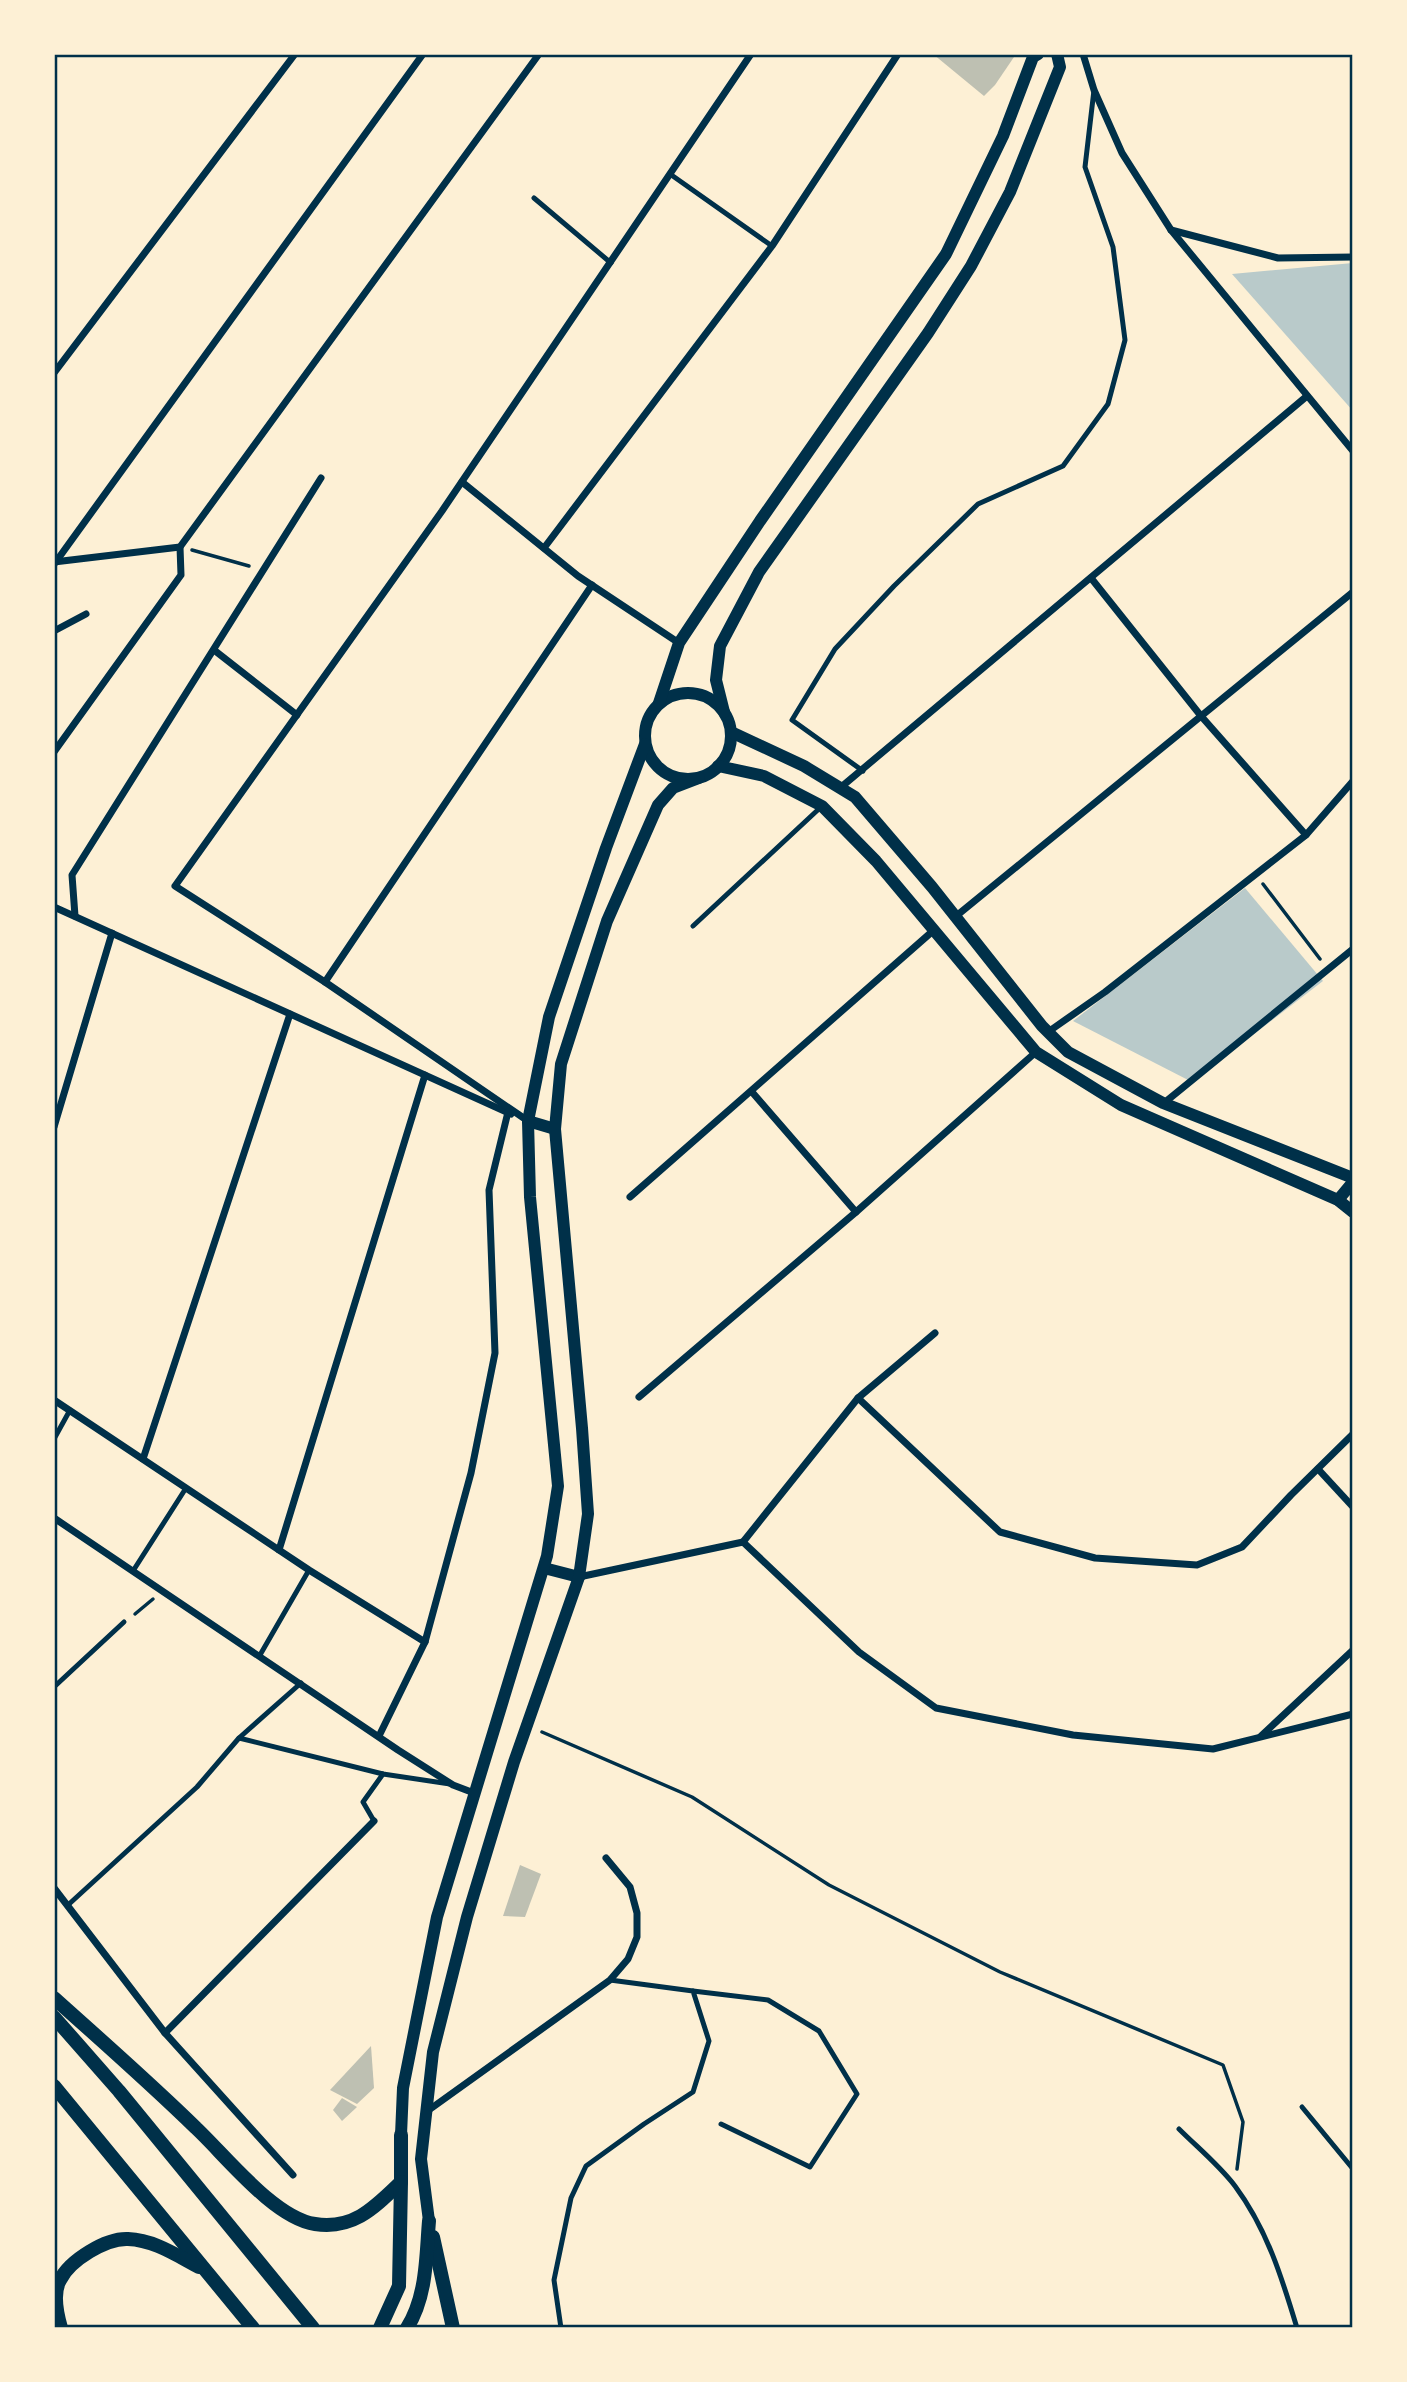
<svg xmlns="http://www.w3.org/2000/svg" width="1407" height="2382" font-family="Inter,sans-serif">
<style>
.green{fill:#b9caca}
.building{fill:#bec0b2}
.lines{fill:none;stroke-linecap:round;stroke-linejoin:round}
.path{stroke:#003049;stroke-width:3.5}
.service{stroke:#003049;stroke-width:5}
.minor{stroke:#003049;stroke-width:7}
.tertiary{stroke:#003049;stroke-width:12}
.secondary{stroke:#003049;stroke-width:14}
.neatline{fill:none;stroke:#003049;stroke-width:2.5}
</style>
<rect width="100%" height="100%" fill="#fdf0d5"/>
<g class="green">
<path d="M1353 263V411L1232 274Z"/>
<path d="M1245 888 1323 981 1192 1082 1073 1021Z"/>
</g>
<g class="building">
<path d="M933 54H1013L1014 57 995 85 984 96Z"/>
<path d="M520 1865 541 1874 525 1917 503 1916Z"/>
<path d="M371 2046 374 2088 357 2104 330 2090Z"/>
<path d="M342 2098 357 2107 342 2121 333 2110Z"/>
</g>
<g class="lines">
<g class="path">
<path d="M192 550 249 566"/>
<path d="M1263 884 1320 959"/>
<path d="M135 1614 153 1599"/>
<path d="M542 1732 692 1797 829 1885 1000 1972 1223 2065 1243 2122 1237 2169"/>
</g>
<g class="service">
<path d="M670 174 772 246"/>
<path d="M534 198 611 263"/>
<path d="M863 771 792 720 835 649 894 586 978 504 1063 466 1108 404 1125 340 1113 247 1085 167 1094 90"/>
<path d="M693 926 822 806"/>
<path d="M54 1439 70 1410"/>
<path d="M133 1571 186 1488"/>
<path d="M260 1655 309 1570"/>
<path d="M54 1687 124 1622"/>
<path d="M239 1738 383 1774 450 1784"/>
<path d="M374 1821 363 1802 383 1774"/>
<path d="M68 1905 197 1787 239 1738 301 1683"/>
<path d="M693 1991 768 2000 819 2031 857 2094 810 2167 721 2124"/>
<path d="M1302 2107 1353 2169"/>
<path d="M1179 2129C1197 2147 1219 2165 1235 2186 1267 2229 1282 2278 1297 2328"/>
<path d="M561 2328 554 2280 571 2198 586 2166 644 2124 693 2092 709 2041 693 1991 610 1980"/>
</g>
<g class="minor">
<path d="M1083 54 1094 90 1122 153 1171 230 1353 451"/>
<path d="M1171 230 1278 258 1353 257"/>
<path d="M54 373 295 54"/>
<path d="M462 482 578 576 679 643"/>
<path d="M544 548 772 246 898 54"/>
<path d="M54 562 180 547 539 54"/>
<path d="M55 563 423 54"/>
<path d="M1091 578 1201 716 1306 835"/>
<path d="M54 631 86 614"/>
<path d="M214 650 297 715"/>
<path d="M54 752 181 575 180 547"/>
<path d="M840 788 1307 396"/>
<path d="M54 907 511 1114"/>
<path d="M75 916 72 875 321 478"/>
<path d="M955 917 1353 592"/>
<path d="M325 982 592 585"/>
<path d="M1048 1032 1105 992 1306 835 1353 781"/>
<path d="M752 1092 856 1212"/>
<path d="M1164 1103 1353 949"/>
<path d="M528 1121 325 982 175 886 442 511 751 54"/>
<path d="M54 1127 112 933"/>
<path d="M630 1197 934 930"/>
<path d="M639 1397 856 1212 1036 1052"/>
<path d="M858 1398 1000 1532 1095 1558 1197 1565 1242 1547 1291 1495 1353 1434"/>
<path d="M54 1400 309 1570 425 1642"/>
<path d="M143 1459 290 1014"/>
<path d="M1318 1469 1353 1507"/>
<path d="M54 1518 398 1750 453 1785 474 1793"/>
<path d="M743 1542 858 1398 935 1333"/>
<path d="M279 1550 425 1075"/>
<path d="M579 1577 743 1542 859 1652 936 1708 1073 1735 1213 1749 1353 1714"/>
<path d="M379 1736 425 1642 471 1473 495 1353 489 1190 508 1112"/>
<path d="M1261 1736 1353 1650"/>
<path d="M54 1888 165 2033 293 2175"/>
<path d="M165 2033 374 1821"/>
<path d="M426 2112 610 1980 628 1959 637 1937V1913L630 1887 606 1858"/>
</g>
<g class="tertiary">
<circle cx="688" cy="736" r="43"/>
<path d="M659 703 679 643 760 521 946 254 1003 136 1033 57 1038 54"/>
<path d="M724 712 716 680 720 646 759 572 928 333 971 266 1010 192 1060 67 1057 54"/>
<path d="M731 732 804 766 855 797 932 887 1042 1026 1068 1052 1163 1103 1353 1178"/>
<path d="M718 766 764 776 822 806 876 861 1036 1052 1121 1105 1338 1200 1353 1212"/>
<path d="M528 1121 555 1129"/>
<path d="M1338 1200 1353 1182"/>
<path d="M544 1568 579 1577"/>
<path d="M401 2135 403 2088 437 1917 547 1556 558 1486 530 1197 528 1121 549 1017 606 848 645 744"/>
<path d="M429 2221 421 2159 433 2052 467 1917 514 1762 579 1577 588 1514 582 1428 555 1129 561 1064 607 921 658 805 673 788 699 778"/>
</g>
<g class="secondary">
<path d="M54 1998C102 2041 150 2083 196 2128 225 2155 274 2218 315 2224 354 2230 375 2207 401 2182V2135"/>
<path d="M54 2017 119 2091 313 2328"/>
<path d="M54 2086 253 2328"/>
<path d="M433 2237 453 2328"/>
<path d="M61 2328C57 2314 52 2294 60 2280 70 2260 106 2238 128 2239 154 2240 176 2255 199 2267"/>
<path d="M380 2328 399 2286 401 2182"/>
<path d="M407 2328C427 2296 426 2257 429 2221"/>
</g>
</g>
<rect width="1407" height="2382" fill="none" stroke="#fdf0d5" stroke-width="112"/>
<rect x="56" y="56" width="1295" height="2270" class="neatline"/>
</svg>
